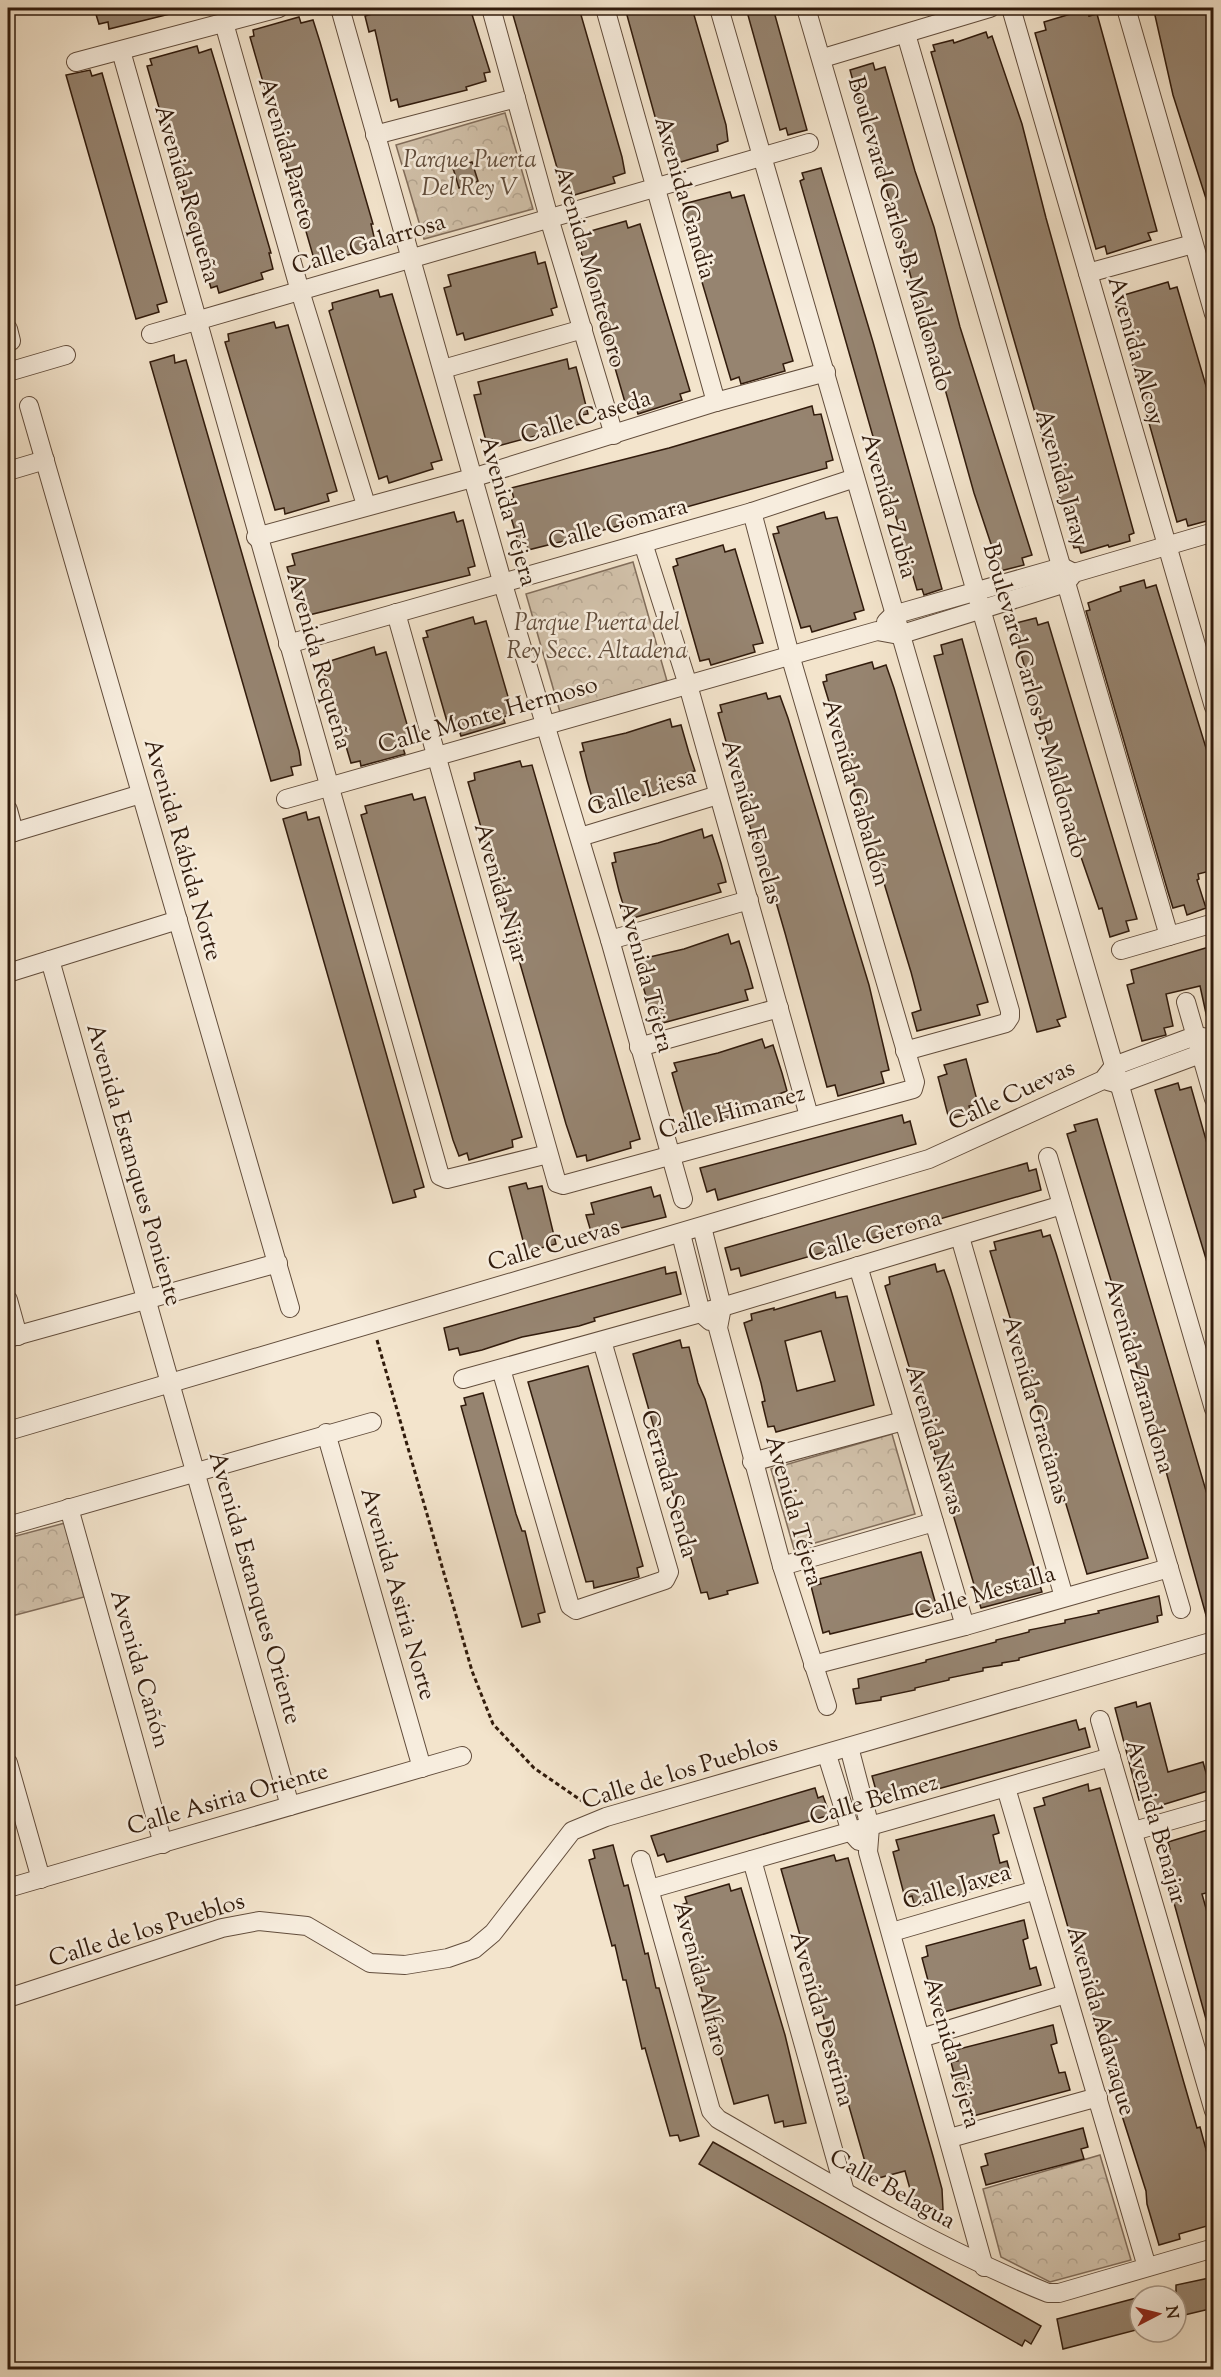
<svg xmlns="http://www.w3.org/2000/svg" width="1221" height="2377" font-family="'Sorts Mill Goudy',serif">
<style>
.park{fill:url(#park-crowns);stroke:#826e5c;stroke-width:1.5}
.building{fill:#968470;stroke:#311b0c;stroke-width:1.5;fill-rule:evenodd}
.lines{fill:none;stroke-linecap:round;stroke-linejoin:round}
.minor-casing{stroke:#624d3c;stroke-width:20}
.path{stroke:#311b0c;stroke-width:3;stroke-dasharray:4.5 3;stroke-linecap:butt}
.minor{stroke:#f7edde;stroke-width:18}
.labels{text-anchor:middle;dominant-baseline:central;stroke-width:5;stroke-linejoin:round;paint-order:stroke}
.street-label{font-size:24px;fill:#311b0c;stroke:#f7edde}
.park-label{font-size:24px;font-style:italic;fill:#614d3c;stroke:#f7edde}
</style>
<defs>
<pattern id="park-crowns" width="20" height="18" patternUnits="userSpaceOnUse" patternTransform="scale(1.5)"><rect width="20" height="18" fill="#d2c2ab"/><path d="M2 6a3 3 0 1 1 6 0M12 15a3 3 0 1 1 6 0" fill="none" stroke="#b5a692"/></pattern>
</defs>
<rect width="100%" height="100%" fill="#f3e4cc"/>
<filter id="stains"><feTurbulence type="fractalNoise" baseFrequency=".00333" numOctaves="4"/><feColorMatrix values="0 0 0 0 .2 0 0 0 0 .09 0 0 0 0 .02 0 0 0 .5 -.17"/></filter>
<radialGradient id="worn" r=".72"><stop offset=".6" stop-color="#630" stop-opacity="0"/><stop offset="1" stop-color="#630" stop-opacity=".3"/></radialGradient>
<g class="park">
<path d="M505 113 533 209 424 239 396 145Z"/>
<path d="M633 562 667 681 560 712 526 594Z"/>
<path d="M892 1434 915 1514 794 1549 771 1469Z"/>
<path d="M65 1523 84 1597 8 1617V1538Z"/>
<path d="M1100 2155 1131 2260 1050 2282 1001 2257 983 2189Z"/>
</g>
<g class="building">
<path d="M94 8H173L174 13 109 29 108 22 99 24Z"/>
<path d="M370 8H470L490 72 484 73 486 81 466 87 467 90 399 107 397 99 391 101 375 30 369 32 365 16 372 14Z"/>
<path d="M511 8H579L622 157 625 173 613 177 615 183 571 196 569 190 564 192Z"/>
<path d="M625 8H692L726 125 728 141 717 145 718 151 674 164 673 158 667 160Z"/>
<path d="M746 8H773L807 130 788 135 786 128 780 130Z"/>
<path d="M1157 8H1210L1214 18V207L1209 208 1173 95 1154 11Z"/>
<path d="M1087 9 1089 16 1097 14 1157 231 1148 233 1151 240 1107 254 1105 246 1096 249 1035 33 1046 30 1044 22Z"/>
<path d="M299 17 301 23 313 20 320 42 373 224H371L375 241 363 244 365 250 321 263 320 257 314 259 250 37 254 36 253 30Z"/>
<path d="M986 32 988 38 992 36 1022 124 1046 218 1134 533 1129 535 1130 541 1109 547 1108 545 1081 553 1079 547 1074 548 931 52 935 51 933 45 953 40 954 43Z"/>
<path d="M197 46 199 53 211 49 218 72 271 253H269L273 269 261 273 263 279 219 293 217 286 211 288 147 66 152 65 150 59Z"/>
<path d="M873 63 875 70 885 67 915 171 934 227 960 327 1032 555 1022 558 1024 565 1000 571 974 493 940 371 932 355 899 233 884 181 876 165 850 70Z"/>
<path d="M90 70 92 76 102 73 167 302 157 305 159 312 136 319 66 75Z"/>
<path d="M472 162 478 181 459 188 453 168Z"/>
<path d="M821 168 873 342 942 589 924 595 922 589 917 590 910 566 800 181 804 179 802 173Z"/>
<path d="M730 192 732 198 744 195 793 361 783 364 785 371 741 384 739 377 731 380 681 211 685 210 683 204Z"/>
<path d="M626 221 628 228 640 224 690 391 680 394 682 400 638 414 636 407 627 409 578 241 582 240 580 234Z"/>
<path d="M535 252 538 264 545 262 557 307 551 309 553 315 465 340 463 333 457 335 444 288 451 286 448 275Z"/>
<path d="M1168 282 1170 289 1177 287 1214 413V519L1188 526 1186 519 1177 522 1116 306 1127 303 1124 295Z"/>
<path d="M378 290 380 297 392 294 442 460 431 463 433 469 389 483 387 476 379 479 329 311 333 309 332 303Z"/>
<path d="M274 322 276 328 288 325 337 491 327 494 329 501 285 514 284 508 275 510 225 342 229 341 228 334Z"/>
<path d="M174 355 175 363 186 360 299 751 301 765 291 767 293 775 271 781 150 362Z"/>
<path d="M567 359 569 369 576 367 579 378 588 414 582 415 584 423 494 447 492 439 486 441 474 395 481 394 478 382Z"/>
<path d="M812 406 814 415 821 414 833 460 826 462 827 468 564 541 528 550 526 542 519 544 506 501 514 499 511 488 669 448Z"/>
<path d="M454 512 457 522 463 520 475 566 468 568 470 575 309 615 307 608 300 610 287 567 295 565 292 554Z"/>
<path d="M824 512 826 519 837 517 864 610 854 613 856 619 812 632 810 626 801 628 773 534 779 533 777 527Z"/>
<path d="M723 545 725 552 735 549 763 643 753 645 755 652 711 665 709 659 700 661 673 567 678 565 676 559Z"/>
<path d="M1144 580 1146 588 1156 585 1214 774V870L1198 874 1199 879 1197 880 1206 908 1187 915 1184 905 1173 908 1168 892 1086 611 1090 610 1088 603 1121 591 1120 587Z"/>
<path d="M473 617 475 624 486 621 513 714 503 717 505 723 461 736 459 730 450 732 423 638 428 637 426 631Z"/>
<path d="M1036 618 1038 625 1048 622 1137 919 1126 921 1129 931 1110 937 1102 908 1099 909 1081 857 1012 624Z"/>
<path d="M962 639 1066 1017 1057 1020 1060 1026 1037 1032 934 656 943 654 941 645Z"/>
<path d="M374 647 376 655 386 652 413 745 403 748 405 754 361 766 360 761 351 763 323 669 328 668 327 662Z"/>
<path d="M872 662 874 669 886 665 894 688 988 1002 977 1005 980 1015 917 1031 912 1013 921 1010 911 972 823 682 827 681 826 675Z"/>
<path d="M766 693 768 699 780 696 788 718 869 985 889 1070 881 1072 884 1083 838 1096 835 1085 827 1087 785 933 765 864 762 865 756 848 718 713 722 712 720 705Z"/>
<path d="M670 719 672 727 681 725 689 753 695 771 686 773 689 782 600 808 598 799 593 801 587 780 580 752 584 751 582 743 626 733Z"/>
<path d="M520 761 522 767 532 765 640 1139 630 1142 631 1148 587 1161 586 1155 577 1157 566 1124 468 782 475 780 474 773Z"/>
<path d="M412 794 414 800 425 797 522 1137 512 1140 513 1147 469 1160 467 1153 459 1156 453 1140 361 815 367 813 365 806Z"/>
<path d="M306 812 308 820 319 817 424 1187 414 1190 416 1197 393 1203 283 819Z"/>
<path d="M702 829 704 838 712 835 721 863 726 882 718 884 721 892 633 918 630 910 625 911 619 891 612 863 616 862 614 853 658 843Z"/>
<path d="M728 934 731 944 739 941 748 970 753 988 745 990 748 1000 659 1024 657 1016 652 1017 638 969 643 968 641 959 684 949Z"/>
<path d="M1209 947 1211 959 1214 958V1017L1207 1018 1200 986 1166 994 1173 1026 1164 1028 1166 1035 1142 1041 1127 985 1134 983 1131 970Z"/>
<path d="M762 1039 765 1048 773 1045 782 1073 787 1091 779 1094 781 1102 693 1128 691 1120 686 1121 680 1101 672 1073 677 1071 674 1063 718 1053Z"/>
<path d="M966 1059 978 1104 969 1106 971 1113 949 1119 938 1077 947 1074 944 1065Z"/>
<path d="M1178 1083 1180 1090 1191 1087 1214 1168V1271L1210 1272 1155 1090Z"/>
<path d="M902 1115 904 1123 910 1121 916 1144 718 1200 715 1189 707 1192 700 1168Z"/>
<path d="M1097 1119 1214 1518V1625L1209 1626 1137 1367 1067 1134 1076 1131 1074 1125Z"/>
<path d="M1027 1163 1029 1171 1036 1169 1041 1190 741 1276 739 1268 731 1270 725 1248Z"/>
<path d="M526 1183 528 1189 542 1186 556 1244 526 1252 509 1187Z"/>
<path d="M651 1187 654 1197 660 1195 666 1217 592 1235 586 1215 594 1214 591 1203Z"/>
<path d="M1041 1230 1043 1237 1050 1235 1056 1253 1148 1558 1087 1574 990 1251 996 1250 994 1242Z"/>
<path d="M935 1264 937 1272 944 1270 950 1287 1042 1592 981 1608 885 1286 890 1284 889 1277Z"/>
<path d="M665 1267 666 1274 676 1272 681 1294 594 1318 595 1321 579 1326 522 1337 482 1350 460 1355 458 1348 449 1350 444 1328Z"/>
<path d="M835 1292 836 1298 847 1296 874 1405 776 1432 774 1426 768 1427 762 1402 765 1401 761 1383 744 1323 752 1320 751 1314 774 1308V1310ZM821 1331 835 1381 797 1391 785 1341Z"/>
<path d="M680 1340 682 1348 689 1347 698 1383 705 1399 758 1583 727 1591 728 1594 709 1599 707 1592 701 1593 633 1354Z"/>
<path d="M588 1366 643 1566 637 1568 639 1577 594 1588 593 1581 586 1582 528 1382Z"/>
<path d="M483 1393 516 1514 522 1531H525L545 1612 538 1614 540 1622 522 1627 461 1406 466 1405 464 1398Z"/>
<path d="M921 1552 937 1608 830 1634 829 1631 823 1633 811 1586 821 1584 819 1579Z"/>
<path d="M1159 1596 1162 1615 1157 1616 1158 1622 1019 1658V1660L1002 1663V1665L983 1668V1671L949 1678V1680L915 1688V1690L881 1697V1700L856 1704 853 1689 859 1688 858 1679 926 1662V1660L996 1642V1640L1029 1632V1630L1065 1623V1620L1099 1613 1098 1611Z"/>
<path d="M1136 1702 1137 1707 1150 1703 1168 1772 1203 1762 1211 1790 1152 1808 1149 1797 1139 1800 1115 1708Z"/>
<path d="M1076 1720 1079 1730 1085 1728 1090 1747 887 1803 884 1792 877 1794 872 1776Z"/>
<path d="M1088 1784 1089 1791 1100 1788 1184 2083 1197 2128 1200 2127 1214 2179V2224L1179 2234 1180 2239 1159 2245 1147 2204 1146 2191 1118 2103 1034 1808 1045 1805 1043 1798Z"/>
<path d="M815 1788 818 1798 823 1796 830 1815 667 1862 664 1854 658 1856 651 1836Z"/>
<path d="M994 1815 999 1833 993 1835 1000 1863 1007 1861 1012 1880 915 1907 912 1896 905 1898 893 1852 899 1850 896 1840Z"/>
<path d="M1214 1828V1891L1202 1894 1214 1937V2030H1209L1160 1852 1170 1849 1168 1842Z"/>
<path d="M613 1845 624 1886 628 1885 645 1954 648 1953 656 1988H659L699 2136 680 2141 678 2135 670 2136 645 2048 642 2049 626 1980H623L615 1945 612 1946 589 1860 595 1858 593 1850Z"/>
<path d="M834 1855 836 1861 848 1858 933 2156 942 2189 943 2210 923 2214 922 2206 915 2207 905 2171 871 2180 865 2162 781 1869Z"/>
<path d="M729 1884 731 1891 741 1888 785 2035 806 2123 784 2127 783 2121 775 2123 768 2095 734 2104 678 1906 687 1903 685 1897Z"/>
<path d="M1024 1920 1028 1938 1023 1940 1030 1969 1036 1967 1041 1985 944 2012 941 2001 934 2003 922 1958 928 1956 926 1946Z"/>
<path d="M1053 2025 1057 2043 1051 2045 1059 2073 1065 2072 1070 2090 973 2116 970 2106 963 2108 951 2062 958 2061 955 2050Z"/>
<path d="M1083 2128 1088 2147 1081 2149 1084 2159 986 2185 981 2167 988 2165 985 2154Z"/>
<path d="M713 2142 1041 2326 1031 2344 1025 2340 1022 2346 699 2164Z"/>
<path d="M1214 2277V2308L1176 2317V2285Z"/>
<path d="M1140 2297V2329L1063 2349 1057 2319Z"/>
</g>
<g class="lines">
<g class="minor-casing">
<g id="minor">
<path d="M340 8 502 581 610 940 683 1199"/>
<path d="M491 8 549 218 614 435"/>
<path d="M605 8 716 402"/>
<path d="M719 8C816 342 911 677 1010 1011V1017L1006 1023 905 1051"/>
<path d="M806 8 1214 1409"/>
<path d="M1011 8 1214 707"/>
<path d="M1126 8 1214 314"/>
<path d="M224 23 300 291 366 505"/>
<path d="M906 34 1169 936"/>
<path d="M121 51 440 1176 447 1179 548 1154"/>
<path d="M823 58 990 8"/>
<path d="M76 62 279 8"/>
<path d="M375 135 516 98"/>
<path d="M1088 273 1193 244"/>
<path d="M8 329 11 341"/>
<path d="M151 334 809 143"/>
<path d="M443 369 583 329"/>
<path d="M8 372 66 355"/>
<path d="M29 406 290 1308"/>
<path d="M8 471 45 460"/>
<path d="M256 537 472 478 716 402 826 372"/>
<path d="M643 543 688 685 809 1116"/>
<path d="M396 613 557 1183 563 1185 913 1089 915 1082 790 655 752 512"/>
<path d="M886 622 893 615 1062 567 1072 572"/>
<path d="M288 644 752 512 855 478"/>
<path d="M286 799 877 631 899 635 1066 583 1074 573 1214 532"/>
<path d="M8 810 14 832"/>
<path d="M8 834 141 794"/>
<path d="M580 837 718 795"/>
<path d="M610 940 749 900"/>
<path d="M1121 950 1214 923"/>
<path d="M50 960 290 1806"/>
<path d="M8 973 178 920"/>
<path d="M1186 1002 1214 1099"/>
<path d="M639 1047 779 1008"/>
<path d="M1108 1081 1119 1084 1200 1054 1211 1040"/>
<path d="M1048 1157 1181 1609"/>
<path d="M702 1227 722 1307 718 1328 782 1566 827 1706"/>
<path d="M681 1234 701 1313 710 1321"/>
<path d="M960 1237 1064 1597"/>
<path d="M858 1266 965 1626"/>
<path d="M8 1300 18 1336"/>
<path d="M8 1338 278 1263"/>
<path d="M501 1369 570 1606 576 1610 665 1580 669 1572 602 1341"/>
<path d="M463 1379 722 1307 1062 1205"/>
<path d="M8 1431 929 1159 1103 1080 1114 1066 1195 1036 1214 1039"/>
<path d="M326 1433 422 1768"/>
<path d="M752 1462 903 1421"/>
<path d="M69 1508 163 1844"/>
<path d="M8 1526 372 1422"/>
<path d="M782 1566 934 1522"/>
<path d="M813 1665 965 1626 1169 1568"/>
<path d="M1100 1720 1214 2111"/>
<path d="M849 1747 870 1827 868 1852 984 2267"/>
<path d="M827 1755 851 1832 859 1841"/>
<path d="M8 1763 41 1879"/>
<path d="M1006 1788 1147 2267"/>
<path d="M1134 1831 1214 1808"/>
<path d="M641 1860 711 2111 718 2119C825 2181 932 2246 1048 2293H1059L1214 2248"/>
<path d="M752 1860 845 2192"/>
<path d="M8 1888 462 1756"/>
<path d="M650 1889 1111 1757"/>
<path d="M892 1932 1036 1890"/>
<path d="M8 1998 222 1928 259 1921 307 1926 370 1963 405 1965 448 1958 474 1949 493 1933 572 1831 606 1817 1214 1641"/>
<path d="M921 2038 1066 1994"/>
<path d="M950 2138 1098 2097"/>
</g>
</g>
<path class="path" d="M377 1340 472 1671 493 1724 534 1768 588 1805"/>
<use href="#minor" class="minor"/>
</g>
<g class="labels">
<g class="street-label">
<text transform="translate(286 154) rotate(74)">Avenida Pareto</text>
<text transform="translate(186 194) rotate(74)">Avenida Requeña</text>
<text transform="translate(684 198) rotate(74)">Avenida Gandia</text>
<text transform="translate(899 234) rotate(74)">Boulevard Carlos B. Maldonado</text>
<text transform="translate(369 245) rotate(-17)">Calle Galarrosa</text>
<text transform="translate(589 267) rotate(74)">Avenida Montedoro</text>
<text transform="translate(1135 351) rotate(74)">Avenida Alcoy</text>
<text transform="translate(586 418) rotate(-17)">Calle Caseda</text>
<text transform="translate(1061 478) rotate(74)">Avenida Jaray</text>
<text transform="translate(888 506) rotate(74)">Avenida Zubia</text>
<text transform="translate(507 511) rotate(74)">Avenida Téjera</text>
<text transform="translate(618 525) rotate(-15)">Calle Gomara</text>
<text transform="translate(318 661) rotate(74)">Avenida Requeña</text>
<text transform="translate(1034 701) rotate(74)">Boulevard Carlos B. Maldonado</text>
<text transform="translate(488 716) rotate(-16)">Calle Monte Hermoso</text>
<text transform="translate(642 793) rotate(-17)">Calle Liesa</text>
<text transform="translate(855 793) rotate(74)">Avenida Gabaldón</text>
<text transform="translate(751 822) rotate(74)">Avenida Fonelas</text>
<text transform="translate(182 850) rotate(74)">Avenida Rábida Norte</text>
<text transform="translate(500 893) rotate(74)">Avenida Nijar</text>
<text transform="translate(645 977) rotate(75)">Avenida Téjera</text>
<text transform="translate(1012 1096) rotate(-25)">Calle Cuevas</text>
<text transform="translate(732 1113) rotate(-15)">Calle Himanez</text>
<text transform="translate(133 1165) rotate(74)">Avenida Estanques Poniente</text>
<text transform="translate(875 1237) rotate(-16)">Calle Gerona</text>
<text transform="translate(554 1246) rotate(-16)">Calle Cuevas</text>
<text transform="translate(1138 1376) rotate(74)">Avenida Zarandona</text>
<text transform="translate(1035 1410) rotate(74)">Avenida Gracianas</text>
<text transform="translate(934 1440) rotate(73)">Avenida Navas</text>
<text transform="translate(668 1484) rotate(74)">Cerrada Senda</text>
<text transform="translate(793 1511) rotate(74)">Avenida Téjera</text>
<text transform="translate(254 1588) rotate(74)">Avenida Estanques Oriente</text>
<text transform="translate(397 1594) rotate(74)">Avenida Asiria Norte</text>
<text transform="translate(985 1594) rotate(-16)">Calle Mestalla</text>
<text transform="translate(139 1669) rotate(74)">Avenida Cañón</text>
<text transform="translate(680 1773) rotate(-17)">Calle de los Pueblos</text>
<text transform="translate(228 1800) rotate(-16)">Calle Asiria Oriente</text>
<text transform="translate(874 1801) rotate(-16)">Calle Belmez</text>
<text transform="translate(1155 1822) rotate(74)">Avenida Benajar</text>
<text transform="translate(957 1888) rotate(-16)">Calle Javea</text>
<text transform="translate(147 1931) rotate(-17)">Calle de los Pueblos</text>
<text transform="translate(700 1979) rotate(75)">Avenida Alfaro</text>
<text transform="translate(821 2019) rotate(74)">Avenida Destrina</text>
<text transform="translate(1100 2021) rotate(74)">Avenida Adavaque</text>
<text transform="translate(951 2053) rotate(74)">Avenida Téjera</text>
<text transform="translate(892 2190) rotate(29)">Calle Belagua</text>
</g>
<g class="park-label">
<text x="470" y="161">Parque Puerta<tspan x="470" dy="28">Del Rey V</tspan></text>
<text x="597" y="624">Parque Puerta del<tspan x="597" dy="28">Rey Secc. Altadena</tspan></text>
</g>
</g>
<rect width="1221" height="2377" fill="none" stroke="#f3e4cc" stroke-width="30"/>
<rect x="9" y="9" width="1203" height="2359" fill="none" stroke="#311b0c" stroke-width="3"/>
<rect x="15" y="15" width="1191" height="2347" fill="none" stroke="#311b0c" stroke-width="1.5"/>
<g transform="translate(1158 2314) rotate(83)"><circle r="28" fill="#f7edde" stroke="#a8998a" stroke-width="1.5"/>
<path d="M0-4.5L10 22L0 15L-10 22Z" fill="#8f2418"/>
<text y="-9" font-size="16" font-weight="bold" text-anchor="middle" fill="#311b0c">N</text>
</g>
<rect width="100%" height="100%" filter="url(#stains)"/>
<rect width="100%" height="100%" fill="url(#worn)"/>
</svg>
